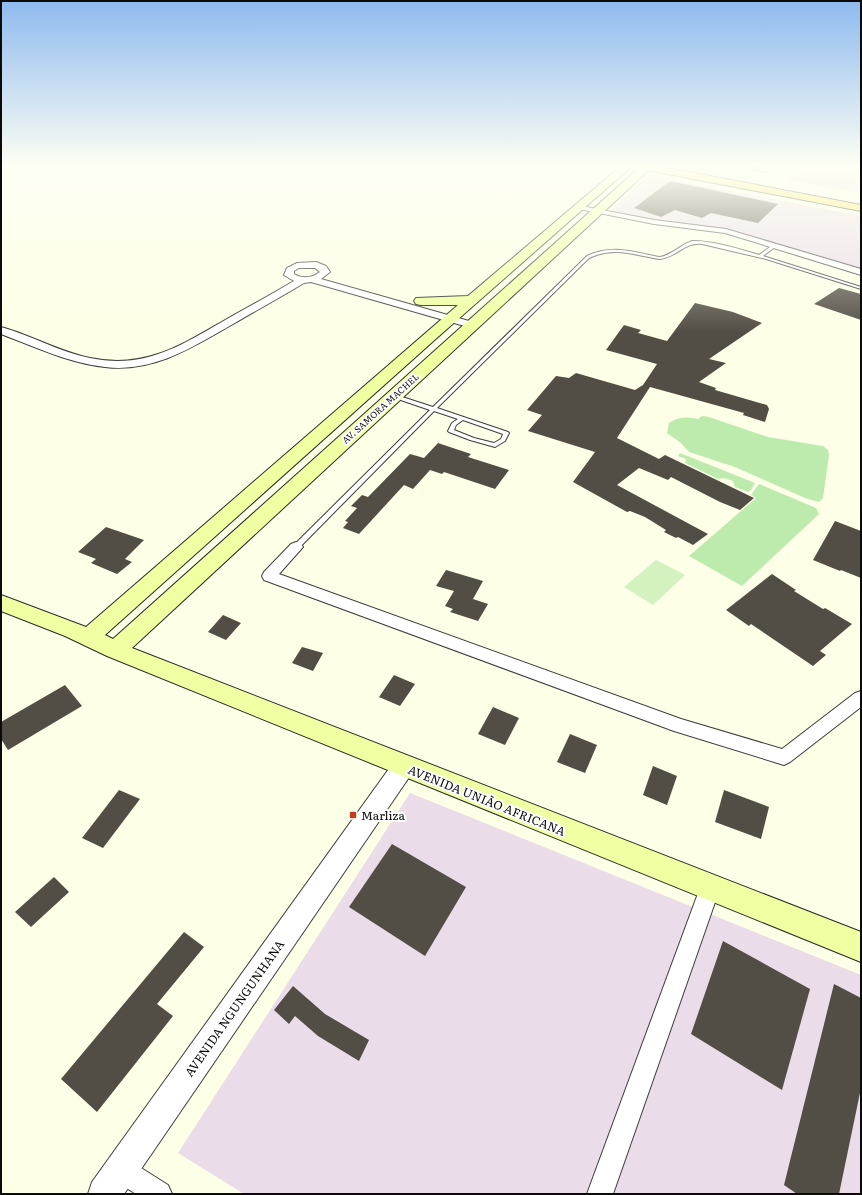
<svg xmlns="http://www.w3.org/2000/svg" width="862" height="1195" font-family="Literata,serif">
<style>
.industrial{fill:#eadce8}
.green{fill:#bdebae}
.pitch{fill:#d3f2c0}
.building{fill:#534e45}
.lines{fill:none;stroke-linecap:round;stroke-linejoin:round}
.service-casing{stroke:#3d3d3d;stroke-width:2}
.minor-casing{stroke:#3d3d3d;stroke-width:2}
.tertiary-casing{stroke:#3d3d3d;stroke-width:2}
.secondary-casing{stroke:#2c2c2c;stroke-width:2}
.primary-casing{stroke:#1b1b1b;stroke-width:2}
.trunk-casing{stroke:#1b1b1b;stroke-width:2}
.service{fill:#fff;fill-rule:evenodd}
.minor{fill:#fff;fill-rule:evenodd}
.tertiary{fill:#fff;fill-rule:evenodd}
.secondary{fill:#f0ffa1;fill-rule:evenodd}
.primary{fill:#faff56;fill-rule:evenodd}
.trunk{fill:#fce64d;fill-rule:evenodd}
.poi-dot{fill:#c13f1a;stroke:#fff;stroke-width:1.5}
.labels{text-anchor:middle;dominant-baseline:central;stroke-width:4;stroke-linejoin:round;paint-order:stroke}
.far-street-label{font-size:9px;fill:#0a0a0a;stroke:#fff}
.near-street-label{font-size:12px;fill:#0a0a0a;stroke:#fff}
.near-poi-label{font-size:12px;fill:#0a0a0a;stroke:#fff;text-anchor:start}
</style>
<rect width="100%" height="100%" fill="#fdffe6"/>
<g class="industrial">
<path d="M800 166H861V193L788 180Z"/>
<path d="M648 175 861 216V271L725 229 665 222 611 211Z"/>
<path d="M410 793 861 975V1194H244L178 1153Z"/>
</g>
<g class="green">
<path d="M703 416 709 417 768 437 823 446 828 450 829 455 823 498 819 502 805 498 735 467 689 452 681 443 667 433 669 423C679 416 688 417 699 419L700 417Z"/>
<path d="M680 453 755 483 751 490 748 492 735 487 733 481 724 478 718 479 685 463 686 459 678 456Z"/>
<path d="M759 484 816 508 819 514 742 586 689 556 756 498 751 495Z"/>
</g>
<path class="pitch" d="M656 560 685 575 653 605 624 587Z"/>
<g class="building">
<path d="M670 181 778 204 758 223 711 213 702 218 675 210 661 217 634 208Z"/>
<path d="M839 288 861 294V320L814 304Z"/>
<path d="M695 303 733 312 762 323 709 359 726 363 699 382 716 388 715 390 767 405 769 409 765 422 743 415 744 413 650 387 617 438 659 459 665 455 754 498 740 510 720 502 671 477 668 480 639 468 617 485 708 534 693 545 678 537 676 538 664 532 666 530 645 517 630 511 627 512 573 482 595 452 528 431 542 415 527 410 556 376 569 378 576 373 635 390 643 385 657 364 606 350 624 325 641 330 638 333 667 341Z"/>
<path d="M438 443 471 454 468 457 509 470 495 489 444 472 442 474 430 470 413 489 404 485 359 534 343 528 348 522 345 521 357 508 351 506 362 495 368 497 410 454 424 458Z"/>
<path d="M835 521 861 531V578L841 570 840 571 813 560Z"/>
<path d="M106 527 144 540 125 559 132 562 117 574 91 563 96 559 78 552Z"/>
<path d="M446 570 483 581 473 599 488 604 478 621 450 612 453 609 445 606 454 591 436 586Z"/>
<path d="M772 574 796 590 794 591 823 609 825 608 852 624 820 651 826 655 813 666 751 624 749 626 726 610Z"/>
<path d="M223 615 241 623 226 640 208 632Z"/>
<path d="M302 647 323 653 313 671 292 663Z"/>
<path d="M394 675 415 684 400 706 379 697Z"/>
<path d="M65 685 82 706 8 750 1 739V722Z"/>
<path d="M493 707 519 718 505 745 478 734Z"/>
<path d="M570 734 597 745 585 773 557 762Z"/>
<path d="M653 766 677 776 667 805 643 795Z"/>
<path d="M119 790 140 799 103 848 82 838Z"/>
<path d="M724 790 769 807 761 839 715 822Z"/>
<path d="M392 844 466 887 425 956 349 907Z"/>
<path d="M54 877 69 892 31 927 15 912Z"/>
<path d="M184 932 204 947 157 1004 173 1016 97 1112 61 1079Z"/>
<path d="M723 941 810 989 782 1090 691 1034Z"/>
<path d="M834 984 861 998V1088L839 1194H797L784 1185Z"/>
<path d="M293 986 325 1014 369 1040 359 1061 318 1036 295 1016 289 1024 274 1010Z"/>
</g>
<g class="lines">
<g class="service-casing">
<g id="service">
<path d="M735 166H743L765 170 772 166H776L766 172Z"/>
<path d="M692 241C711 240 740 249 759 255L773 245H775V247L763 256 861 287V289L766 259 702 244C684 242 676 258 659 259 634 255 614 246 589 258L437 408 508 432 509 433 505 441 495 447 470 440 449 432 448 431 452 423 458 419 434 411 298 549H294L293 547 294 545 430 410 392 397V395H396L433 407 587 256C612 244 633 252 659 257 671 256 680 245 692 241ZM463 420 503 434 501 439 494 443 474 438 454 430 456 425Z"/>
</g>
</g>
<g class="minor-casing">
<g id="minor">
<path d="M576 205 654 220 726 229 861 269V275L725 233 654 224 579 209 575 207Z"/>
<path d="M316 262 326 266 330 272 321 279 476 323 477 325 476 327H468L311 282 304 283C281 297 257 310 233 324 193 347 153 373 105 367 69 363 35 347 1 334V327C31 335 59 352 90 358 142 369 177 348 220 323 245 309 270 295 294 281L284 275 287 268 297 263ZM299 268H315L320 272C312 278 303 279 294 274V271Z"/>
<path d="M296 542 301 544 303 547 279 574 681 719 782 749 855 693 861 691V707L790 762 784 765 674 731 264 580 262 576 264 572 291 544Z"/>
<path d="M710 878 717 881 720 888 613 1194H587L700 888 703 881Z"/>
<path d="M121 1157 130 1161 168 1185 172 1194H136L112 1179 108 1170 112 1161Z"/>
</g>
</g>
<g class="tertiary-casing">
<path id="tertiary" d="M404 756 412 759 415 766 412 773 124 1194H88L92 1182 396 759Z"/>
</g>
<g class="secondary-casing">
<path id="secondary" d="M621 166H632L439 336 105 635 113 639 641 166H650V169L132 648 861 932V962L107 656 65 636 1 611V595L86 627 458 305H421L416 304 414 301 416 298 468 296Z"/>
</g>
<g class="primary-casing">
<path id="primary" d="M614 166H624L626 171 625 173H617Z"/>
</g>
<g class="trunk-casing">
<path id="trunk" d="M636 166H658L861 205V211L641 169Z"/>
</g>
<use href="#service" class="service"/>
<use href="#minor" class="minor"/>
<use href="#tertiary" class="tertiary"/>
<use href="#secondary" class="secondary"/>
<use href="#primary" class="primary"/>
<use href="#trunk" class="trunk"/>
</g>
<linearGradient id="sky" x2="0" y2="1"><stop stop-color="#8ebaef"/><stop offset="0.5" stop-color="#fefff4"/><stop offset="1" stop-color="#fefff4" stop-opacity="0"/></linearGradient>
<rect width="862" height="333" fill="url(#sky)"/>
<rect class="poi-dot" x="349" y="811" width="8" height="8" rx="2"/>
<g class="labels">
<g class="far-street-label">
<text transform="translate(380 408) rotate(-42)">AV. SAMORA MACHEL</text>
</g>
<g class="near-street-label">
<text transform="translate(487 800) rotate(22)">AVENIDA UNIÃO AFRICANA</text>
<text transform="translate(234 1008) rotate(-55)">AVENIDA NGUNGUNHANA</text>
</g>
<g class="near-poi-label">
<text x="361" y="815">Marliza</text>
</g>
</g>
<rect width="862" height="1195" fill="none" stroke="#0a0a0a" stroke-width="4"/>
</svg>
